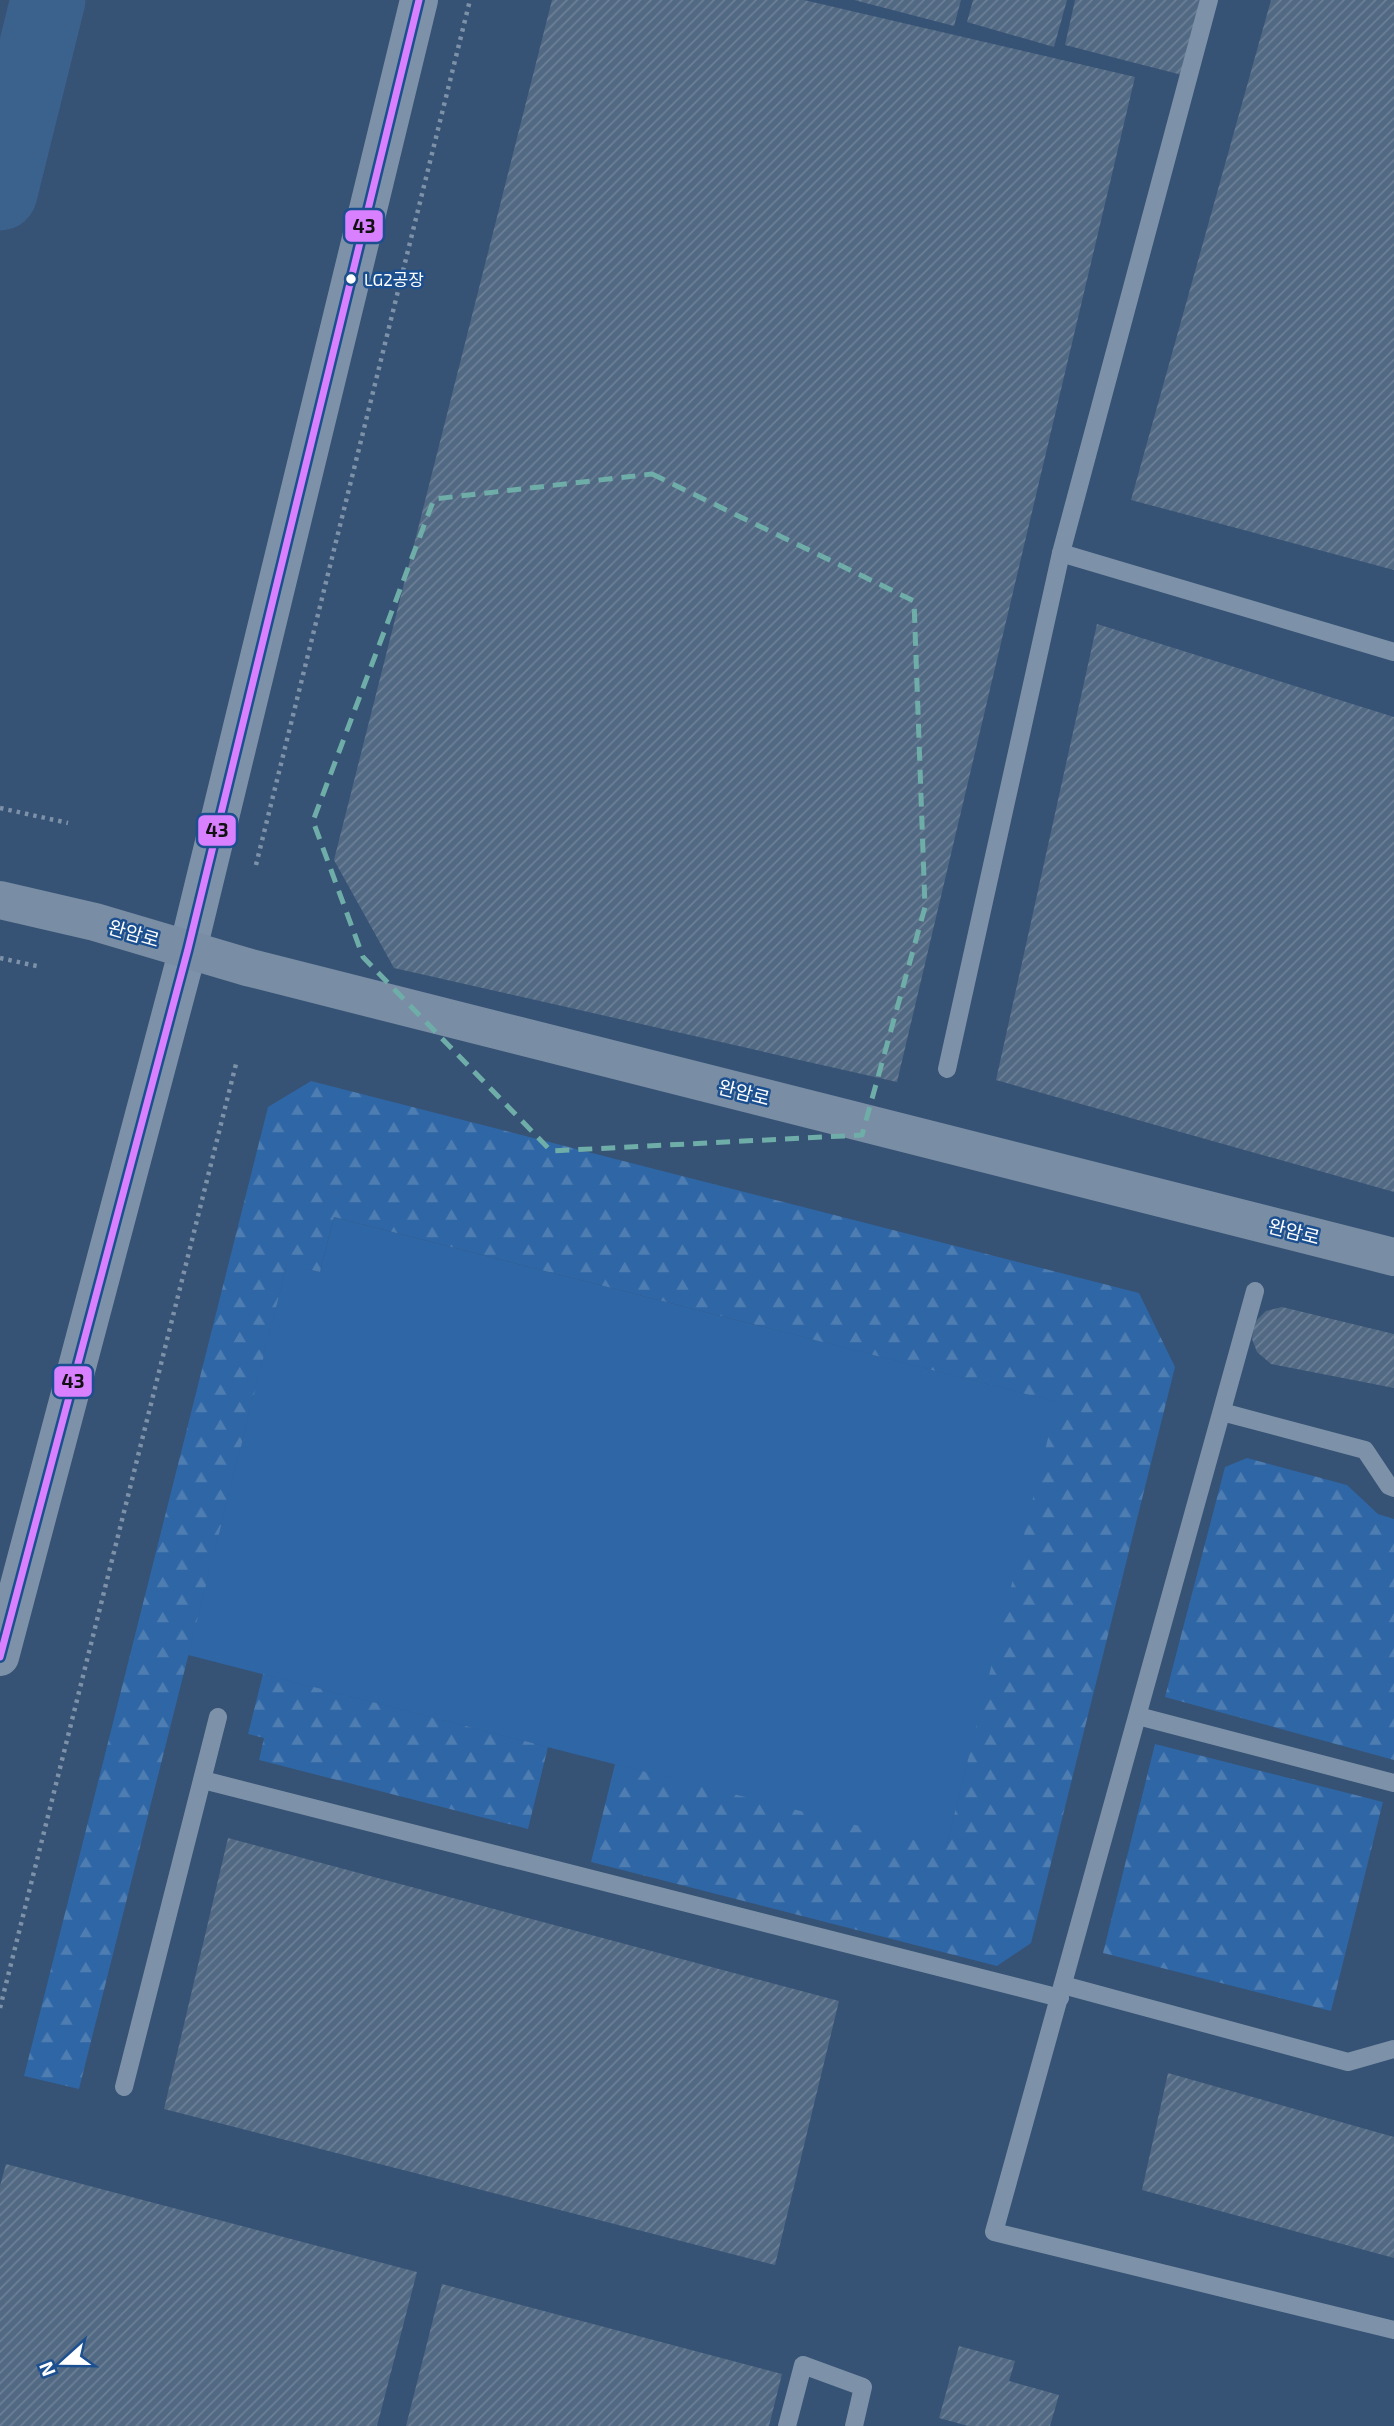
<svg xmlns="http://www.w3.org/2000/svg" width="1394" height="2426" font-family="'Exo 2','Noto Sans KR',sans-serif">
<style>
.green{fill:#2f66a5}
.forest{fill:url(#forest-firs)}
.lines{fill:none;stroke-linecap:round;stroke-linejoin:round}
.river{stroke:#3b618d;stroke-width:75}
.building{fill:url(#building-hatch)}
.path{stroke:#7d92a8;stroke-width:4.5;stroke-dasharray:3.5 5;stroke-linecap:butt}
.service{stroke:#7d92a8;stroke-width:18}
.tertiary{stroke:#7d92a8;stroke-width:38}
.secondary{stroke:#798da4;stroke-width:38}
.bus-1-casing{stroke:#1b4f8f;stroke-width:12}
.bus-1{stroke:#d880ff;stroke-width:7}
.marked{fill:none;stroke:#6fada8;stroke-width:5;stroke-dasharray:14 9;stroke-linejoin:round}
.bus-dot{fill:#fff;stroke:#1b4f8f;stroke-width:2.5}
.labels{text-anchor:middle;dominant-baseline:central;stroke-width:5;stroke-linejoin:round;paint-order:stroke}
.bus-label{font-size:17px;fill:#fff;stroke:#1b4f8f;text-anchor:start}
.street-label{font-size:19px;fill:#fff;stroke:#1b4f8f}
.line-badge{stroke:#1b4f8f;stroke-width:2.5}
.pale-badge-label{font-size:19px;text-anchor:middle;font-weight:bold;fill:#111}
</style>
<defs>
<pattern id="forest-firs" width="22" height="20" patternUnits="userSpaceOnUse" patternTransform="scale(1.75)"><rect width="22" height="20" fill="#2f66a5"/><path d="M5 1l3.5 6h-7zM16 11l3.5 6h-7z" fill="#4e7db2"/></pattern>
<pattern id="building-hatch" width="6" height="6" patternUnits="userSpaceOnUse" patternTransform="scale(1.75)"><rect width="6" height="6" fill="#526984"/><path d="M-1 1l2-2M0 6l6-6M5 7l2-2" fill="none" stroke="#6c8096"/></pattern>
</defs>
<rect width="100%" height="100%" fill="#365274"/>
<path class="green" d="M334 1217 1058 1402 946 1849 188 1655 287 1263 320 1272Z"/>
<g class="forest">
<path d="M311 1081 1139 1293 1175 1367 1031 1943 997 1966 591 1862 615 1764 946 1848 1057 1402 334 1217 320 1272 287 1264 79 2089 24 2076 268 1107Z"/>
<path d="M1247 1458 1347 1485 1378 1514 1394 1519V1760L1165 1697 1225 1467Z"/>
<path d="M263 1674 548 1747 528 1829 259 1760 264 1738 248 1734Z"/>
<path d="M1155 1744 1383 1802 1331 2011 1103 1953Z"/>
</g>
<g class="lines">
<path class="river" d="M0 193 48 0"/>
</g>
<g class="building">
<path d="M552 0H804L1135 77 897 1082 394 968 334 860Z"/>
<path d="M854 0H961L954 26Z"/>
<path d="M973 0H1067L1054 47 967 22Z"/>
<path d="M1075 0H1202L1182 75 1065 45Z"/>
<path d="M1271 0H1394V570L1131 500Z"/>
<path d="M1097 624 1394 717V1192L996 1080Z"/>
<path d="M1282 1307 1394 1334V1388L1271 1364 1257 1352 1252 1339 1255 1322 1266 1311Z"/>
<path d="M228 1838 839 2001 775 2265 164 2109Z"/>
<path d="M1168 2073 1394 2137V2258L1142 2190Z"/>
<path d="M6 2164 417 2272 377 2426H0V2186Z"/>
<path d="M442 2284 782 2374 769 2426H406Z"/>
<path d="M959 2346 1015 2361 1009 2381 1059 2395 1050 2426H968L939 2418Z"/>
</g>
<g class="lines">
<g class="path">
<path d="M0 808 68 823"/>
<path d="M256 865 470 0"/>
<path d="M0 958 41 967"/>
<path d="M0 2008 237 1060"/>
</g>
<g class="service">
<path d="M1061 553 1394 652"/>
<path d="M947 1069 1061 553 1209 0"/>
<path d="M1255 1291 994 2232 1394 2330"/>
<path d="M1222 1412 1365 1450 1389 1486 1394 1488"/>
<path d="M1138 1716 1394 1783"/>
<path d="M203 1780 1060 1998"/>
<path d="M1063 1985 1348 2062 1394 2049"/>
<path d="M124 2087 218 1717"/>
<path d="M787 2426 803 2365 863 2387 854 2426"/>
</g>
<path class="tertiary" d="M0 1657 188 949 419 0"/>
<path class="secondary" d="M0 900 95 922 247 967 1394 1257"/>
<g class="bus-1-casing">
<path id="bus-1" d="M0 1657 188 949 419 0"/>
</g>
<use href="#bus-1" class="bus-1"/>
</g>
<path class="marked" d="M652 474 914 601 925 907 862 1135 551 1151 363 957 313 821 434 499Z"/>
<circle class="bus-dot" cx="351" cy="279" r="6"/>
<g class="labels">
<g class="bus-label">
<text x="364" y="279">LG2공장</text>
</g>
<g class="street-label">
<text transform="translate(134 933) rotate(16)">완암로</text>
<text transform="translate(744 1092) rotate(14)">완암로</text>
<text transform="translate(1294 1231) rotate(14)">완암로</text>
</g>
</g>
<g class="line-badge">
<rect x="344" y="209" width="40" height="34" rx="7" fill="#d880ff"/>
<rect x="197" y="814" width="40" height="33" rx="7" fill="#d880ff"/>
<rect x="53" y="1365" width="40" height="33" rx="7" fill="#d880ff"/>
</g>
<g class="pale-badge-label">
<text x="364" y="233">43</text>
<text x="217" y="837">43</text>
<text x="73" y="1388">43</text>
</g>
<g transform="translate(63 2363) rotate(249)" stroke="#1b4f8f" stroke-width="5" paint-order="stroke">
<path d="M0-5L12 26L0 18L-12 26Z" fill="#ffffff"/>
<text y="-10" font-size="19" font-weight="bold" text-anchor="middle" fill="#ffffff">N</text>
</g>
</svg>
